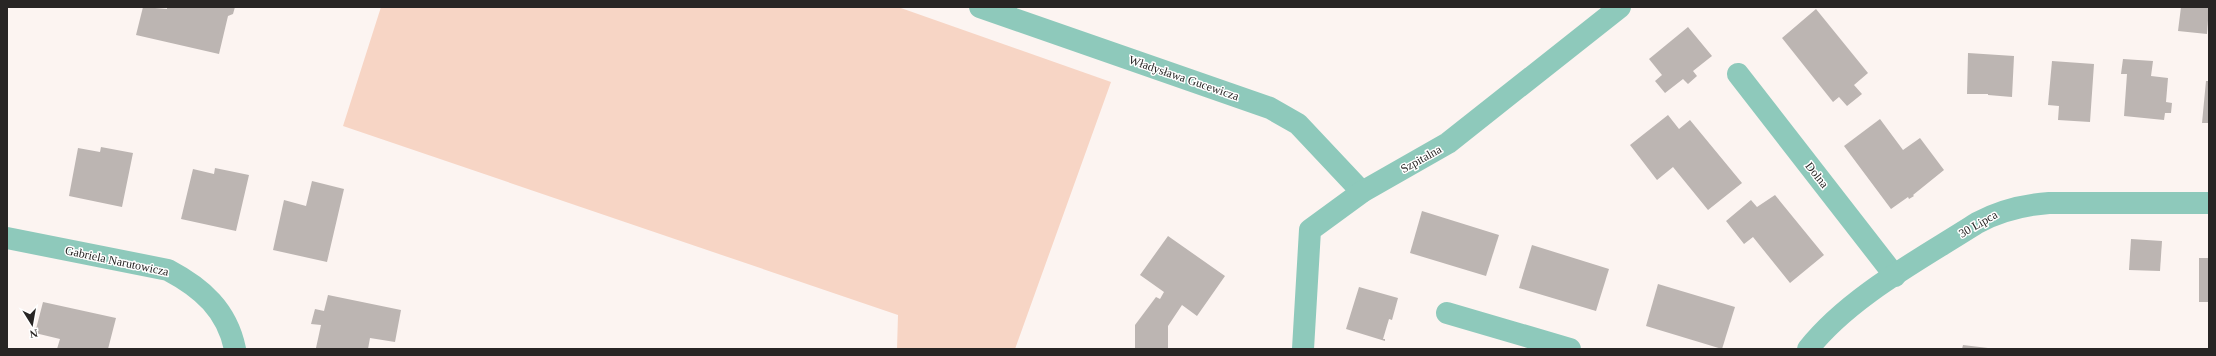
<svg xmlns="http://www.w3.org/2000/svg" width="2216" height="356" font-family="Georgia,serif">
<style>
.green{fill:#f7d5c5}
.building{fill:#bcb5b2}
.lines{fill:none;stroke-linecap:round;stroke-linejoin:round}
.minor{stroke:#8ec9bb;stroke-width:22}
.labels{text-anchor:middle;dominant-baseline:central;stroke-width:3;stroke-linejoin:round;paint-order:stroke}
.street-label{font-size:12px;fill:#282524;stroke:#fff}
</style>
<rect width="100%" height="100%" fill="#fcf4f1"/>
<path class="green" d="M381 7H898L1111 82 1015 349H897L898 315 343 126Z"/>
<g class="building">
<path d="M143 7 167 9V7H235L233 14 228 16 219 54 136 35Z"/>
<path d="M2181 7H2209L2207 34 2178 31Z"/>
<path d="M1816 9 1868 73 1854 85 1862 94 1847 106 1839 97 1833 102 1782 38Z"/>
<path d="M1688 27 1712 56 1693 71 1697 76 1688 84 1683 79 1665 93 1655 81 1662 75 1649 59Z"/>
<path d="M1968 53 2014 56 2012 97 1988 95V94H1967Z"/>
<path d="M2123 59 2153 61 2151 76 2168 78 2166 102 2172 103 2171 113H2165L2164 120 2124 116 2127 74H2121Z"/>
<path d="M2052 61 2094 64 2090 122 2058 120 2059 106 2048 105Z"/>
<path d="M2206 81H2209V123H2202Z"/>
<path d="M1668 115 1679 129 1690 120 1742 183 1708 210 1673 167 1657 180 1630 145Z"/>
<path d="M1880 119 1903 150 1920 138 1944 170 1913 195 1914 196 1909 199 1908 197 1891 209 1844 146Z"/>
<path d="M101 147 133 153 122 207 69 196 78 148 100 152Z"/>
<path d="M215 168 249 175 236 231 181 219 193 169 214 174Z"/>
<path d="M312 181 344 189 327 262 273 250 284 200 306 206Z"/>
<path d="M1775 195 1824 255 1790 283 1753 237 1744 244 1726 221 1751 200 1757 207Z"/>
<path d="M1422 211 1499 235 1486 276 1410 253Z"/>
<path d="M1168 236 1225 276 1197 316 1182 305 1168 326V349H1135V325L1156 297 1160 299 1164 292 1140 275Z"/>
<path d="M2131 239 2162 241 2160 271 2129 270Z"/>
<path d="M1532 245 1609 269 1596 311 1519 288Z"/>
<rect x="2199" y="258" width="10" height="44"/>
<path d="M1658 284 1735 307 1722 349 1646 326Z"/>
<path d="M1359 287 1398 298 1392 320 1389 319 1383 339H1385V341L1346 329Z"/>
<path d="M328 295 401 310 395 342 370 338 368 349 316 348 321 325 311 324 315 309 324 311Z"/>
<path d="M43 302 116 318 108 349H57L60 339 35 333Z"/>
<path d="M1963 345 1988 348 1987 349H1962Z"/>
</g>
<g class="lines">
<g class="minor">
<path d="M980 7 1270 108 1298 124 1362 192"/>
<path d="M1738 74 1895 276"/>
<path d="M7 238 168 270C202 288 227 310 235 349"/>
<path d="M1447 313 1570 349"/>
<path d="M1303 349 1310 230 1362 192 1448 143 1620 7"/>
<path d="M1808 349C1850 296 1921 259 1977 223 2001 210 2023 205 2049 203H2209"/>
</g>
</g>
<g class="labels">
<g class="street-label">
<text transform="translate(1184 78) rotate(19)">Władysława Gucewicza</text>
<text transform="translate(1421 159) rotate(-29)">Szpitalna</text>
<text transform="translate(1817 175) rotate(52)">Dolna</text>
<text transform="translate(1978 224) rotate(-30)">30 Lipca</text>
<text transform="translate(117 261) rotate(12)">Gabriela Narutowicza</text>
</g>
</g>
<rect width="2216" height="356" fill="none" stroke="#282524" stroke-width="16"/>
<g transform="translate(32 324) rotate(169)" stroke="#ffffff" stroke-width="3" paint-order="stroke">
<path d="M0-3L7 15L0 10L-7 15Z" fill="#282524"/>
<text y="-6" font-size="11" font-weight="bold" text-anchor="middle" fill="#282524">N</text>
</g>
</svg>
